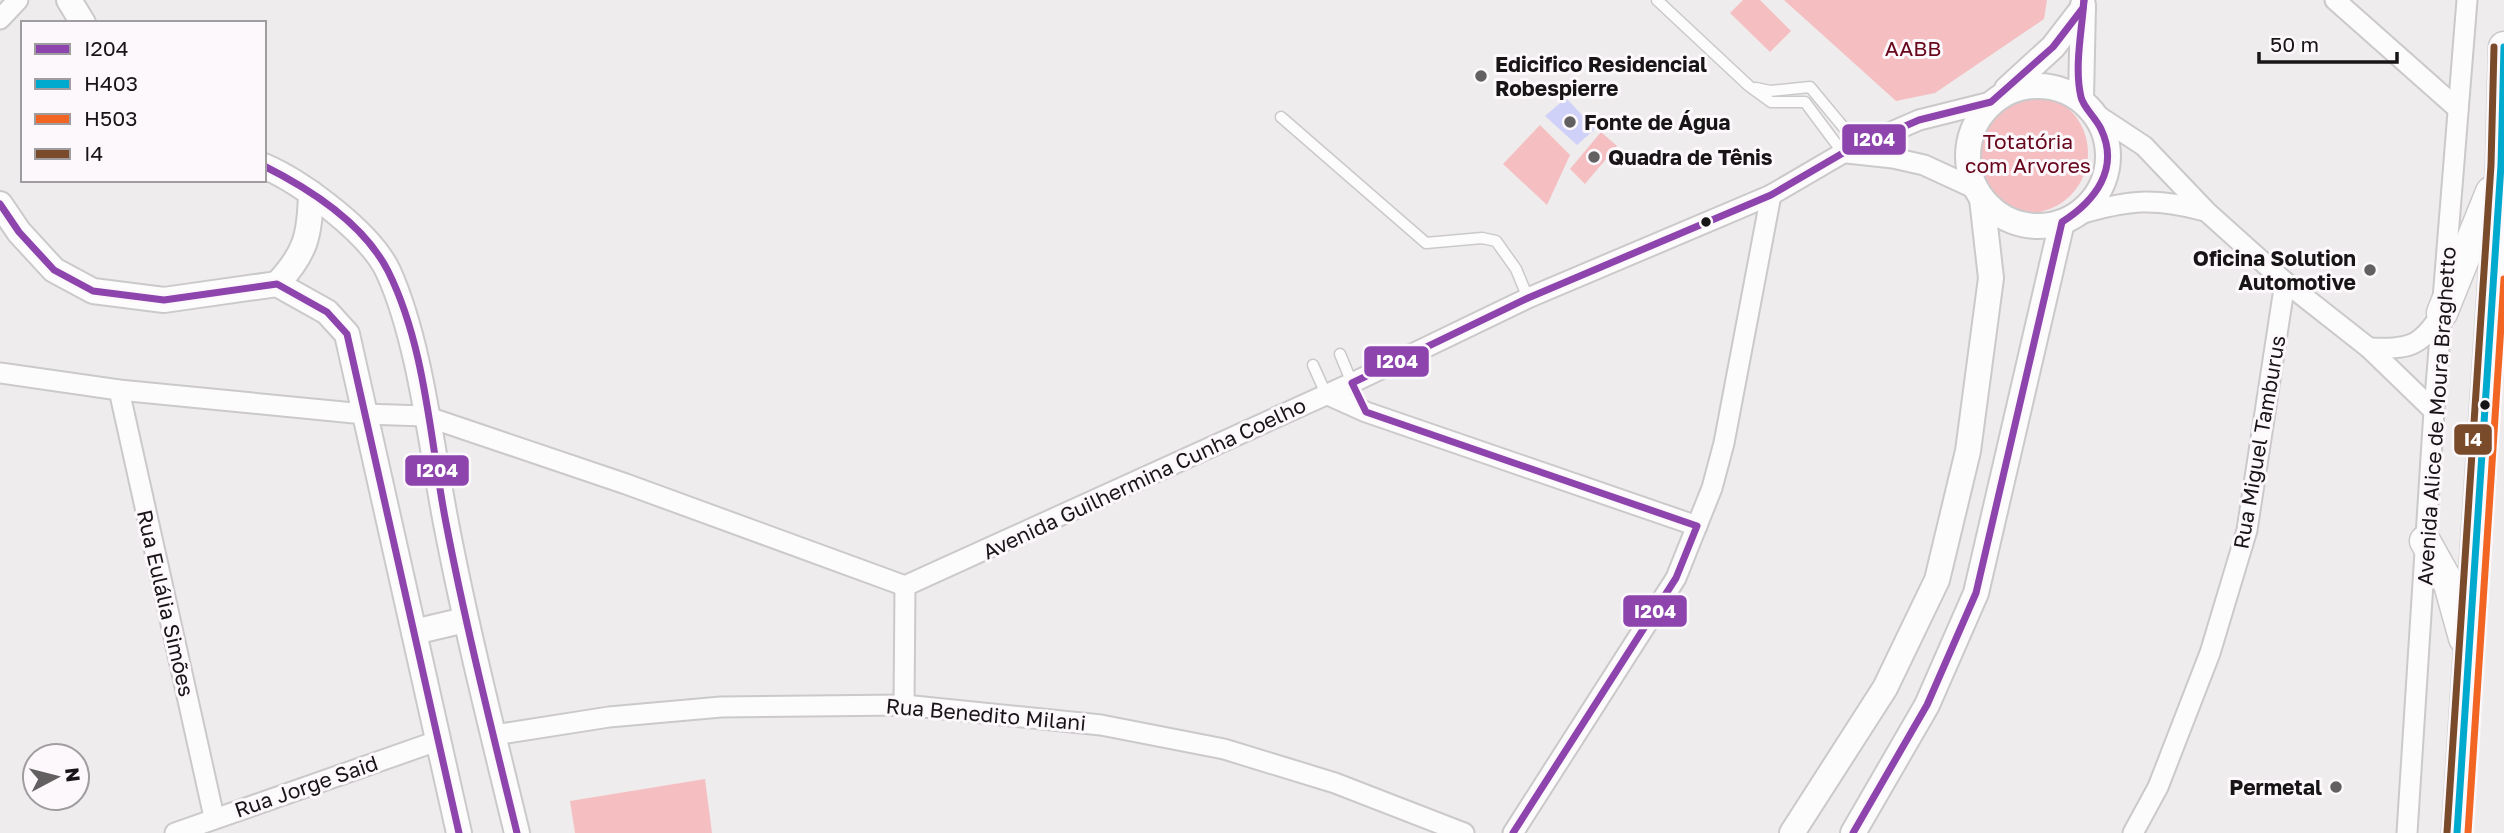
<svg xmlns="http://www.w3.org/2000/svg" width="2504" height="833" font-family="'Golos Text',sans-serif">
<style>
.green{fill:#f5bfc2}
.water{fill:#d0d1f8}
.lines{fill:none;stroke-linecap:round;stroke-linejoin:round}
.service-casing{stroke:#cbc9ca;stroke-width:13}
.minor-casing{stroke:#cbc9ca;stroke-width:23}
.tertiary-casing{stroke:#cbc9ca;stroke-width:28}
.primary-casing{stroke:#cbc9ca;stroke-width:33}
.service{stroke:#fcfcfc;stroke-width:10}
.minor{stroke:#fcfcfc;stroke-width:19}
.tertiary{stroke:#fcfcfc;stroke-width:24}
.primary{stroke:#fcfcfc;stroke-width:30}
.bus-1-casing{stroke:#fcf8fc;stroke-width:12}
.bus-2-casing{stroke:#fcf8fc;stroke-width:12}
.bus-3-casing{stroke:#fcf8fc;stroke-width:12}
.bus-4-casing{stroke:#fcf8fc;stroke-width:12}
.bus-1{stroke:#8e44ad;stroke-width:7}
.bus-2{stroke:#00a9ce;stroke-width:7}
.bus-3{stroke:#f26522;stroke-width:7}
.bus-4{stroke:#7a4b2a;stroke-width:7}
.poi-dot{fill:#626061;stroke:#fcf8fc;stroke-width:2.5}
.bus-dot{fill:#171516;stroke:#fcf8fc;stroke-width:2.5}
.labels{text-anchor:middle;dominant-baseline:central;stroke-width:6;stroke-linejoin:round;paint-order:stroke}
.park-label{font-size:21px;fill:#68071c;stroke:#fcf8fc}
.poi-label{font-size:21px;font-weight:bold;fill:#171516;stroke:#fcf8fc;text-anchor:start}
.street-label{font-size:21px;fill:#171516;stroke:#fcf8fc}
.line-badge{stroke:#fcf8fc;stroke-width:2.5}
.badge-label{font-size:19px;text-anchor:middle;font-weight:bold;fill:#fff}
</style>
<rect width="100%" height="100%" fill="#eeeced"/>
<g class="green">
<path d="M1743 0H1760L1791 31 1770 52 1730 13Z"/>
<path d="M1784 0H2047L2044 19 1935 93 1896 101Z"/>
<circle cx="2028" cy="153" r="60"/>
<path d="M1540 125 1570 155 1547 205 1503 164Z"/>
<path d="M1601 132 1617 146 1585 184 1570 169Z"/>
<path d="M705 779 712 833H575L570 801Z"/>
</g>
<path class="water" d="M1566 98 1595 129 1577 145 1545 116Z"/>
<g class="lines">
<g class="service-casing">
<g id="service">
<path d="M1657 0 1749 86 1771 102H1805L1843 153"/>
<path d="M1756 88 1770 91 1810 87 1859 146"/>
<path d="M1281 117 1426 243 1482 238 1496 241 1516 269 1528 298"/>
<path d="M1340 354 1352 383"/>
<path d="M1313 365 1326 394"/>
</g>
</g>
<g class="minor-casing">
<g id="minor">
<path d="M2335 0 2458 109"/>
<path d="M0 19 18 0"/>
<path d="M2097 115 2144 146 2207 212 2285 282 2369 348 2434 411"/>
<path d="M1847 153 1893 158 1924 165 1976 189"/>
<path d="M2077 215C2127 200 2154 197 2205 211"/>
<path d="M2369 348C2408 349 2420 348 2441 314"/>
<path d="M0 373 119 390 364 414 425 416 626 484 905 586 1352 383 1528 298 1771 195 1843 153 1919 120 1991 102"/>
<path d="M119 390 214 817"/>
<path d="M1326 394 1366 412 1697 526"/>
<path d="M904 705 905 586"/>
<path d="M494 735 609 717 721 707 904 705 1101 725 1224 749 1335 783 1464 833"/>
<path d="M175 833 437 741"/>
<path d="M1513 833 1676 578 1712 488 1724 443 1771 195"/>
<path d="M2133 833 2158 787 2210 653 2247 530 2285 282"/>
<path d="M2407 833 2434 411 2467 0"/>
</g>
</g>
<g class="tertiary-casing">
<g id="tertiary">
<path d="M69 0 83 23"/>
<circle cx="2038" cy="156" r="70"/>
<path d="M2007 89 2053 47 2083 8"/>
<path d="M2081 99 2083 5"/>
<path d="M264 166C303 183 370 233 388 271 420 341 431 446 446 523 466 627 492 730 517 833"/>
<path d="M0 204 19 232 54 270 93 291 164 300 277 284 327 312 347 334 459 833"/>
<path d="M277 284C306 253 310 235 311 193"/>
<path d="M414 632 465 620"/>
<path d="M1792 833 1885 688 1937 580 1968 451 1991 278 1982 199"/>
<path d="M1853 833 1927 705 1976 593 2062 222"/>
</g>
</g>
<g class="primary-casing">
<g id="primary">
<path d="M2442 313 2491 192"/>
<path d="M2425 541 2449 584 2464 638"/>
<path d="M2457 833 2501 165 2504 47"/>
</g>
</g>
<use href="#service" class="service"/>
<use href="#minor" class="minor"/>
<use href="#tertiary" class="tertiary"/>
<use href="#primary" class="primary"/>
<g class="bus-1-casing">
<g id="bus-1">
<path d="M264 166C310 189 364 224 388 271 426 347 430 441 446 523 466 627 492 730 517 833"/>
<path d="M0 204 19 232 54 270 93 291 164 300 277 284 327 312 347 334 459 833"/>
<path d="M1513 833 1676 578 1697 526 1366 412 1352 383 1528 298 1771 195 1843 153 1919 120 1991 102 2053 47 2083 8 2084 0"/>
<path d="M1853 833 1927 705 1976 593 2062 222C2095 201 2120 169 2101 129 2096 118 2083 107 2081 97 2074 67 2082 30 2084 0"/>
</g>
</g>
<g class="bus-2-casing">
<path id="bus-2" d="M2457 833 2501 165 2504 47"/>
</g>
<g class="bus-3-casing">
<path id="bus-3" d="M2468 833 2504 279"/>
</g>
<g class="bus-4-casing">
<path id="bus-4" d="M2447 832 2491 165 2494 47"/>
</g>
<use href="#bus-1" class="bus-1"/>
<use href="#bus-2" class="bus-2"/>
<use href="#bus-3" class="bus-3"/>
<use href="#bus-4" class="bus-4"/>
</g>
<g class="poi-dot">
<circle cx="1481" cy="76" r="7"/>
<circle cx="1570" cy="122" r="7"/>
<circle cx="1594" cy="157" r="7"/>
<circle cx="2370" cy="270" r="7"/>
<circle cx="2336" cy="787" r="7"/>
</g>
<g class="bus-dot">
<circle cx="1706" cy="222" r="6"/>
<circle cx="2485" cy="405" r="6"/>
</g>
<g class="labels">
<g class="park-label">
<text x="1913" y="48">AABB</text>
<text x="2028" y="141">Totatória<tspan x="2028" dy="24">com Arvores</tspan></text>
</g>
<g class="poi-label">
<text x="1495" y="64">Edicifico Residencial<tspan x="1495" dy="24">Robespierre</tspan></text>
<text x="1584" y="122">Fonte de Água</text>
<text x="1608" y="157">Quadra de Tênis</text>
<text x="2356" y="258" text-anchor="end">Oficina Solution<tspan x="2356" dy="24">Automotive</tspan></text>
<text x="2322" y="787" text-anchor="end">Permetal</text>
</g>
<g class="street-label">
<text transform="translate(2436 416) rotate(-86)">Avenida Alice de Moura Braghetto</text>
<text transform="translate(2259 442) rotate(-80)">Rua Miguel Tamburus</text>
<text transform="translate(1144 478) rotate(-25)">Avenida Guilhermina Cunha Coelho</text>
<text transform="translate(166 603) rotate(77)">Rua Eulália Simões</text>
<text transform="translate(986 714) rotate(5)">Rua Benedito Milani</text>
<text transform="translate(306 786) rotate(-19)">Rua Jorge Said</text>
</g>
</g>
<g class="line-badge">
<rect x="1841" y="123" width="66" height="33" rx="7" fill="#8e44ad"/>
<rect x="1363" y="345" width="67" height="33" rx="7" fill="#8e44ad"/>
<rect x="2453" y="423" width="40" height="33" rx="7" fill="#7a4b2a"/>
<rect x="404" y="454" width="66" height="33" rx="7" fill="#8e44ad"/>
<rect x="1622" y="594" width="66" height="34" rx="7" fill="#8e44ad"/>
</g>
<g class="badge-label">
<text x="1874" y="146">I204</text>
<text x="1397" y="368">I204</text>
<text x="2473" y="446">I4</text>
<text x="437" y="477">I204</text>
<text x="1655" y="618">I204</text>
</g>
<rect x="21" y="21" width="245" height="161" fill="#fcf8fc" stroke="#a09da0" stroke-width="2"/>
<rect x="35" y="44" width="35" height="10" fill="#8e44ad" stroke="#a09da0" stroke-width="2"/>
<text x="84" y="56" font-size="21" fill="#171516">I204</text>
<rect x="35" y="79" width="35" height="10" fill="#00a9ce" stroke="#a09da0" stroke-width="2"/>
<text x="84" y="91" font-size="21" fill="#171516">H403</text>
<rect x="35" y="114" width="35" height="10" fill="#f26522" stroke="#a09da0" stroke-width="2"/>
<text x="84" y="126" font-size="21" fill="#171516">H503</text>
<rect x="35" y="149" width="35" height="10" fill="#7a4b2a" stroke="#a09da0" stroke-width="2"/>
<text x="84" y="161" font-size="21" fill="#171516">I4</text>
<g transform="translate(56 777) rotate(83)"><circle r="33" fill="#fcf8fc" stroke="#a09da0" stroke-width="2"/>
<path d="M0-5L12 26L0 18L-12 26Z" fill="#626061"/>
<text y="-10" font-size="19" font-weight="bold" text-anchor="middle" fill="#171516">N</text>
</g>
<path d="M2259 52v10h138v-10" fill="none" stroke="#171516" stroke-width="3.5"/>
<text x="2270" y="52" font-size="21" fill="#171516" stroke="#fcf8fc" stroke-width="5" paint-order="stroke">50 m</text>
</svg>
